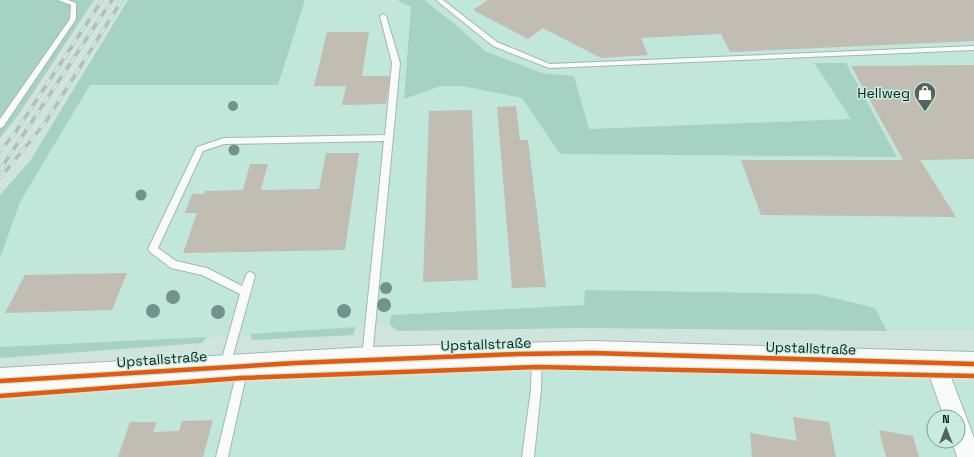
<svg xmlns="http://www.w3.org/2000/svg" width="974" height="457" font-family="'Space Grotesk',sans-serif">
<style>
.built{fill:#c1e6da;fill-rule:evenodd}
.green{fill:#a6d2c4}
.building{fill:#c1bdb2}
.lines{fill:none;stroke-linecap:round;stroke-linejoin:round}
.lane-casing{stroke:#a5b6b0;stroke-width:2}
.street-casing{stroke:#a5b6b0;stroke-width:2}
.secondary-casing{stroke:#a5b6b0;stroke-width:2}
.lane{fill:#f8fbfa;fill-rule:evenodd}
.street{fill:#f8fbfa;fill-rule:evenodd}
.secondary{fill:#f8fbfa;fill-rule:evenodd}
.rail-casing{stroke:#b6bcba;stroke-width:3.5}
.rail{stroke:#c6ede0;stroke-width:2.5;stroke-dasharray:8;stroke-linecap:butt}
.cycleway-casing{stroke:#c6ede0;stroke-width:7}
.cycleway{stroke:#e8590c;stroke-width:4.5}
.tree{fill:#729389}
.labels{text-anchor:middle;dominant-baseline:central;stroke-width:3;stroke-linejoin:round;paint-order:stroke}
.poi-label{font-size:14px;fill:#101f1b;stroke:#c6ede0;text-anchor:end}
.street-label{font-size:14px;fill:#101f1b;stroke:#c6ede0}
</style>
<rect width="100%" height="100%" fill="#cfe4dd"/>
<g class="built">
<path d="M305 0H397L411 7 404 99 441 86H462L522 98 561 154 897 157 846 63H814L852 119 589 129 574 76 542 73 485 51 456 25 424 0H974V331H887L875 308 586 290 585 305 391 315 390 325 207 337 0 347V258L20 202 90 85H278Z"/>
<path d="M556 371 974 382V457H0V401L224 384ZM934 417H958V441H934Z"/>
</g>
<g class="green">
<path d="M0 0H94L19 114 0 138Z"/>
<path d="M128 0H305L278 85H90L20 202 0 258V195L30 161Z"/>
<path d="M397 0H424L456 25 485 51 542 73 574 76 589 129 851 119 814 63H846L897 157 560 154 522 98 462 86H441L404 99 411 7Z"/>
<path d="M585 290 817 294 875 308 887 331 579 328 398 331 390 325 391 315 584 305Z"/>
<path d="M356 327 353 335 252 340 250 334Z"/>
<path d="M207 337 202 343 0 358V347Z"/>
</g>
<g class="building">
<path d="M488 0H974V41L730 52 721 34 641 38 648 55 601 58 543 28 528 39 473 10Z"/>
<path d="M327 32H369L362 76H390L386 104 342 105 346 86H314Z"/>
<path d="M974 65V159L920 160 956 217 761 215 741 160H903L851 66Z"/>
<path d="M516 106 520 140H528L546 287 512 288 497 107Z"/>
<path d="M472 110 478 280 423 282 429 111Z"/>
<path d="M326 153H359L345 250 183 253 197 213H185L192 194H204L205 191 243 190 250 164H268L261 190 319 189Z"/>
<path d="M127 273 112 310 5 313 25 275Z"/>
<path d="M793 417 829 422 836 457H752L750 433 797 441Z"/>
<path d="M213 420 203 457H118L130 422H157L153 432 179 431 182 421Z"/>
<path d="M879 430 913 436 919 457H886Z"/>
</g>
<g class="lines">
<g class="lane-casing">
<g id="lane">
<path d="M58 0H68L76 3V19L3 127 0 128V119L70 19 71 5Z"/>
<path d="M436 0H443L497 42 550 64 974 46V50L549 68 493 46Z"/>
<path d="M383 14 386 16 400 63 372 358 371 362 367 363 363 362 362 358 384 141 224 144 203 151 158 248 176 261 207 268 242 286 247 273 250 272 253 273 255 276 230 366 229 370 225 371 221 370 220 366 240 294 202 275 171 268 150 252 148 249 197 147 224 138 385 135 392 63 380 16Z"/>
<path d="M537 350 541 351 542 355 541 389 534 457H522L531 389 532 355 533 351Z"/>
<path d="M243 362 247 363 248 367 228 457H216L238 367 239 363Z"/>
</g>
</g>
<g class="street-casing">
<path id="street" d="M936 353 943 356 974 438V457H957L952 441H958V417H944L925 363 929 356Z"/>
</g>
<g class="secondary-casing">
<path id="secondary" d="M592 341 974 352V376L592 365 518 366 296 375 0 394V368L370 347Z"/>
</g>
<use href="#lane" class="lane"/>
<use href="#street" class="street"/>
<use href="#secondary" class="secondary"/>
<g class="rail-casing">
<g id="rail">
<path d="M0 151 15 133 102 0"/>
<path d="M0 170 112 0"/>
<path d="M0 178 45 123 122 0"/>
</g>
</g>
<use href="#rail" class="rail"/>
<g class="cycleway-casing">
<g id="cycleway">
<path d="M0 381 296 363 518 354 592 353 974 364"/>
<path d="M0 396 241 378 537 367 974 376"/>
</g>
</g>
<use href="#cycleway" class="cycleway"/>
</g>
<g class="tree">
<circle cx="233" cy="106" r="5"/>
<circle cx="234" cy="150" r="5.5"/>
<circle cx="141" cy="195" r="5.5"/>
<circle cx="386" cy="288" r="6"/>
<circle cx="173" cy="297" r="7"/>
<circle cx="384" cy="305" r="7"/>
<circle cx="153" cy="311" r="7"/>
<circle cx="344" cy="311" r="7"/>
<circle cx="218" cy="312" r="7"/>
</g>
<defs>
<g id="shop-pin" transform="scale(1.15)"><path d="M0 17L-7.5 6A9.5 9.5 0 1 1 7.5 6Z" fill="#53645f" stroke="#c6ede0"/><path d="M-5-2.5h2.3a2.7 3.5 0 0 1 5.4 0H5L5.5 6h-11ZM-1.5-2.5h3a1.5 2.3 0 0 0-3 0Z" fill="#fff"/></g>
</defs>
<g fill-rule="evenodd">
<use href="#shop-pin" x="925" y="93"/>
</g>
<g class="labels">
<g class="poi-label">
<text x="910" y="93">Hellweg</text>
</g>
<g class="street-label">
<text transform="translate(486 344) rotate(-2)">Upstallstraße</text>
<text transform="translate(811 348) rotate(2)">Upstallstraße</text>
<text transform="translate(162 359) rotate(-4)">Upstallstraße</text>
</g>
</g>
<g transform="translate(946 429)"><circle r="19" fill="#c6ede0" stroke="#7d9b91"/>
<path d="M0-3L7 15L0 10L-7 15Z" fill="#53645f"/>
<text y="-6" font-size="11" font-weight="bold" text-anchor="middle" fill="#101f1b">N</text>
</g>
</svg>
